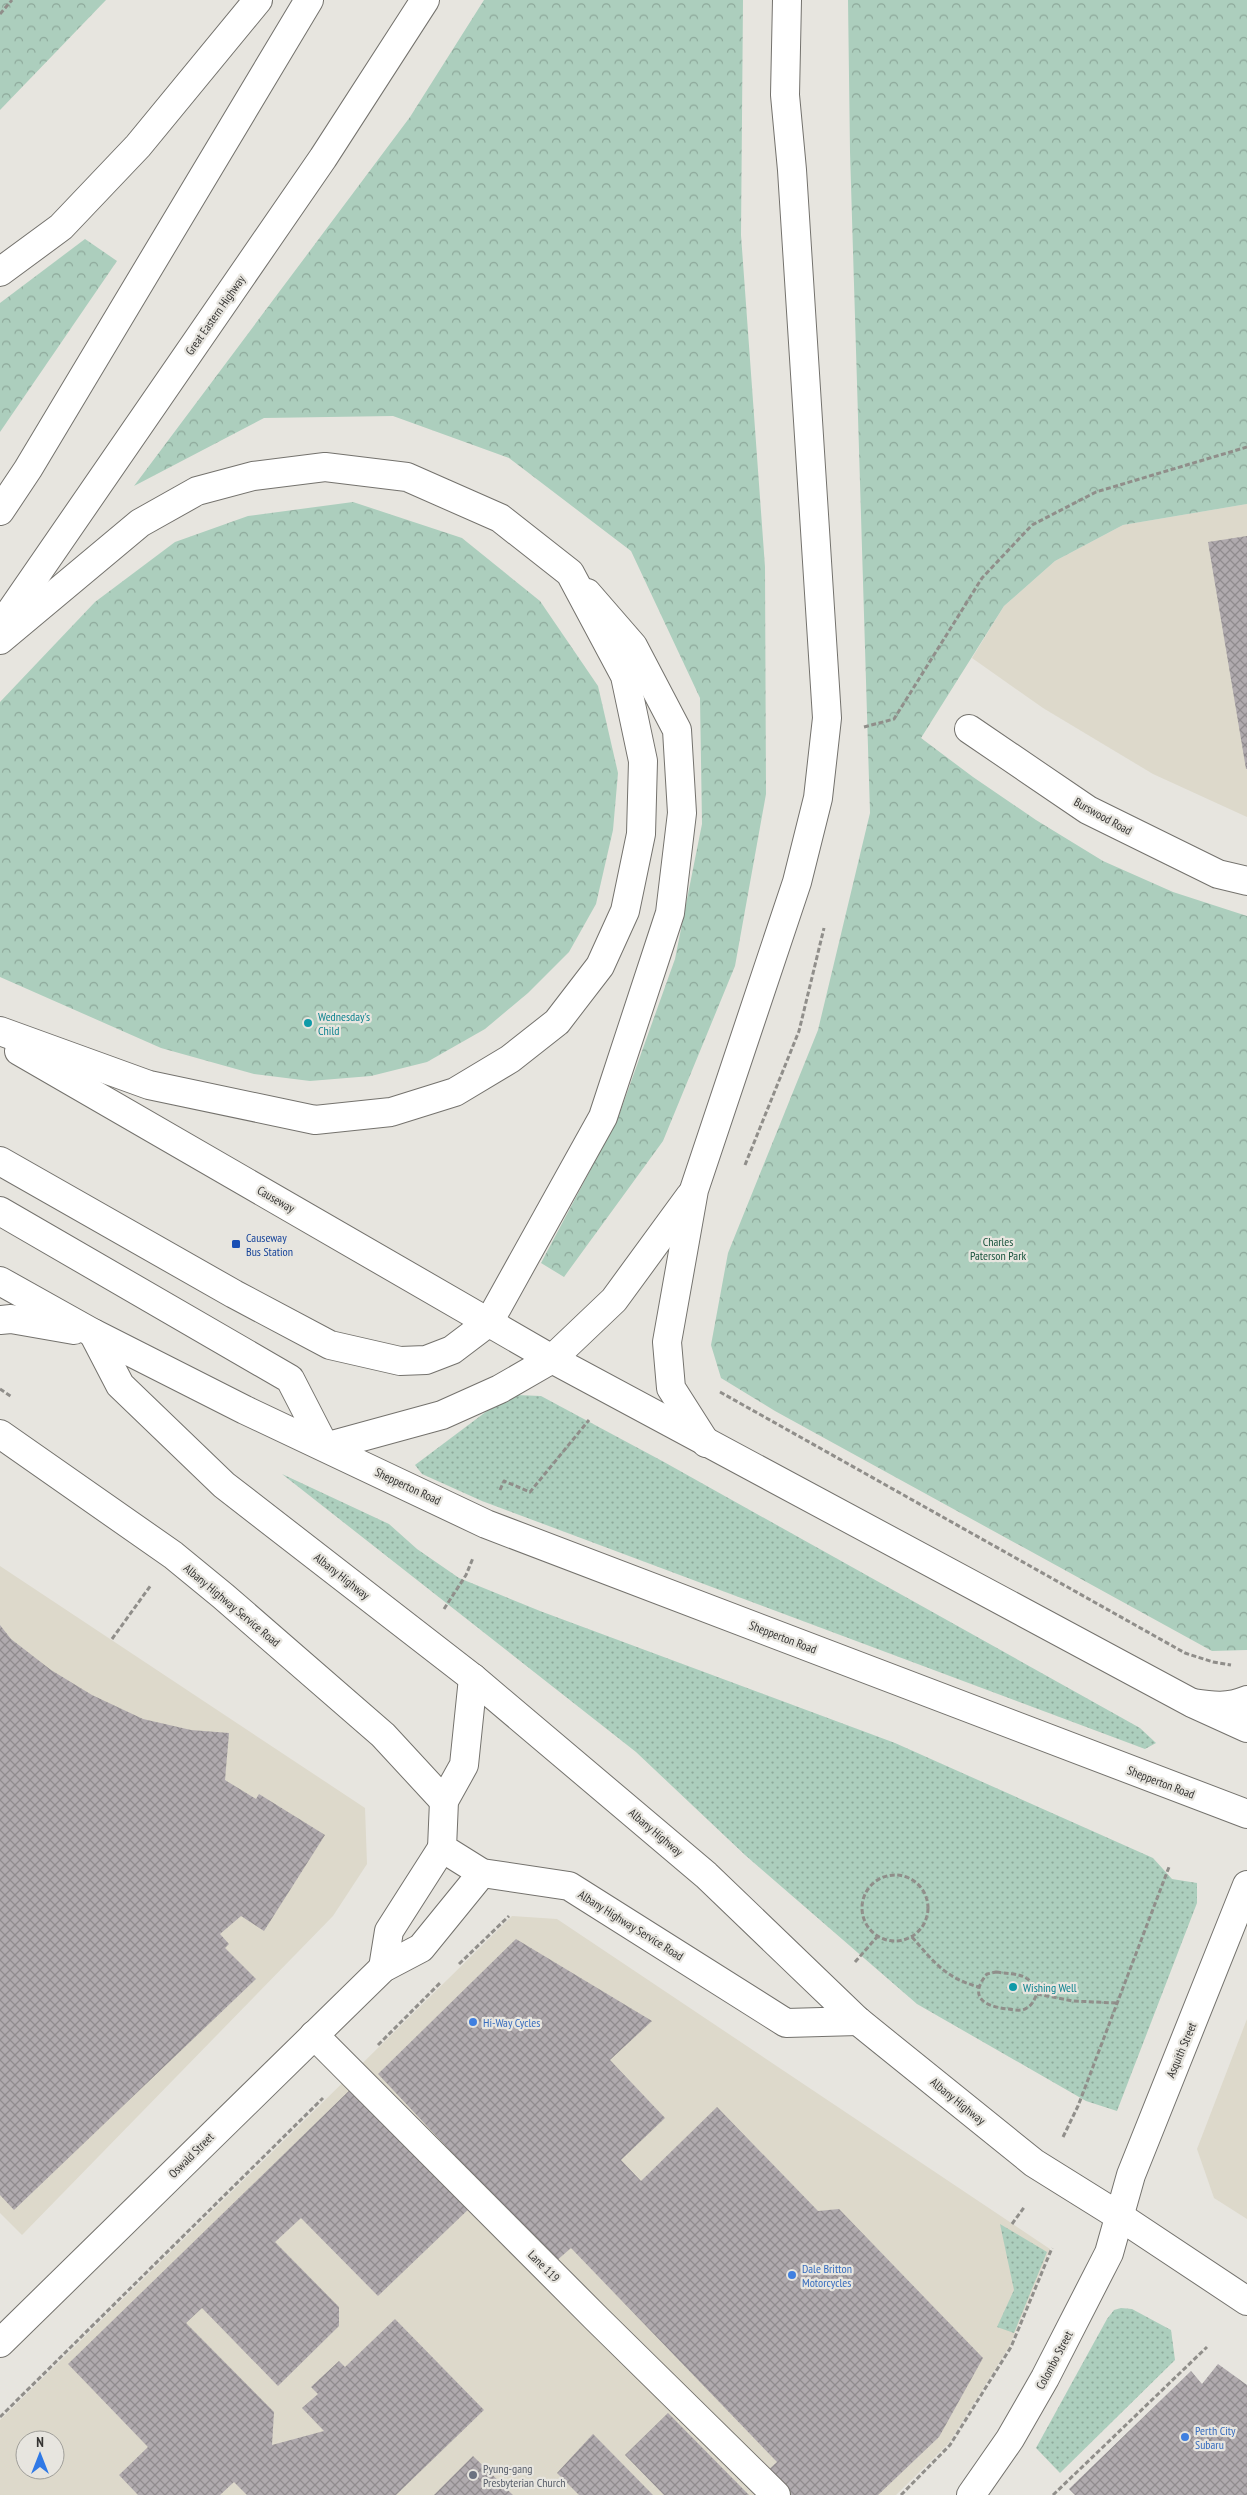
<svg xmlns="http://www.w3.org/2000/svg" width="1247" height="2495" font-family="'PT Sans Narrow',sans-serif">
<style>
.built{fill:#ddd9cb;fill-rule:evenodd}
.grass{fill:url(#grass-dots)}
.forest{fill:url(#forest-crowns)}
.building{fill:url(#building-cross-hatch)}
.lines{fill:none;stroke-linecap:round;stroke-linejoin:round}
.minor-casing{stroke:#74726d;stroke-width:30}
.major-casing{stroke:#74726d;stroke-width:30}
.highway-casing{stroke:#74726d;stroke-width:30}
.path{stroke:#908e8a;stroke-width:3;stroke-dasharray:5 2.5;stroke-linecap:butt}
.minor{stroke:#fff;stroke-width:28}
.major{stroke:#fff;stroke-width:28}
.highway{stroke:#fff;stroke-width:28}
.culture-dot{fill:#0f9aa8;stroke:#e7e5df;stroke-width:2}
.transit-dot{fill:#1a4fb4;stroke:#e7e5df;stroke-width:2}
.shop-dot{fill:#3f7fe0;stroke:#e7e5df;stroke-width:2}
.worship-dot{fill:#6b7280;stroke:#e7e5df;stroke-width:2}
.labels{text-anchor:middle;dominant-baseline:central;stroke-width:4.5;stroke-linejoin:round;paint-order:stroke}
.street-label{font-size:12px;fill:#363533;stroke:#e7e5df}
.culture-label{font-size:12px;fill:#0d838f;stroke:#e7e5df;text-anchor:start}
.transit-label{font-size:12px;fill:#164399;stroke:#e7e5df;text-anchor:start}
.park-label{font-size:12px;fill:#1a543d;stroke:#e7e5df}
.shop-label{font-size:12px;fill:#366cbe;stroke:#e7e5df;text-anchor:start}
.worship-label{font-size:12px;fill:#5b616d;stroke:#e7e5df;text-anchor:start}
</style>
<defs>
<pattern id="grass-dots" width="8" height="8" patternUnits="userSpaceOnUse" patternTransform="scale(1.25)"><rect width="8" height="8" fill="#accebd"/><path d="M2 2h.1M6 6h.1" fill="none" stroke="#8da89a" stroke-width="1.8" stroke-linecap="round"/></pattern>
<pattern id="forest-crowns" width="20" height="18" patternUnits="userSpaceOnUse" patternTransform="scale(1.25)"><rect width="20" height="18" fill="#accebd"/><path d="M2 6a3 3 0 1 1 6 0M12 15a3 3 0 1 1 6 0" fill="none" stroke="#8da89a"/></pattern>
<pattern id="building-cross-hatch" width="8" height="8" patternUnits="userSpaceOnUse" patternTransform="scale(1.25)"><rect width="8" height="8" fill="#b0aaae"/><path d="M0 0l8 8M0 8l8-8" fill="none" stroke="#908b8e"/></pattern>
</defs>
<rect width="100%" height="100%" fill="#e7e5df"/>
<g class="built">
<path d="M1247 504V817L1153 774 1043 708 972 658 1004 606 1055 561 1123 525Z"/>
<path d="M0 1566 365 1808 367 1864 333 1916 22 2235 0 2213Z"/>
<path d="M512 1916 557 1919 1050 2249 1009 2347 949 2443 896 2495H0V2420ZM25 2440H55V2470H25Z"/>
<path d="M1247 2019V2219L1214 2198 1197 2149Z"/>
</g>
<g class="grass">
<path d="M516 1395 541 1396 664 1462 1140 1728 1156 1743 1145 1749 482 1501 422 1474 415 1465 491 1408Z"/>
<path d="M282 1474 389 1524 417 1549 459 1578 540 1611 895 1743 1153 1858 1172 1879 1197 1883V1903L1117 2111 1086 2101 917 2004 745 1855 636 1752Z"/>
<path d="M1000 2224 1047 2252 1014 2333 997 2327 1014 2290Z"/>
<path d="M1121 2308 1132 2309 1171 2330 1175 2360 1060 2473 1036 2448 1107 2319 1114 2310Z"/>
</g>
<g class="forest">
<path d="M0 0H106L0 110Z"/>
<path d="M484 0H743L741 235 765 567 766 794 735 966 663 1141 564 1277 541 1263 618 1118 675 959 702 824 700 698 631 551 509 458 393 416 264 418 134 486 410 117Z"/>
<path d="M848 0H1247V504L1123 525 1055 561 1004 606 921 738 973 777 1036 820 1103 861 1173 892 1247 916V1650L1212 1651 775 1411 721 1378 711 1345 728 1253 818 1030 870 813 850 152Z"/>
<path d="M85 239 117 261 0 432V303Z"/>
<path d="M353 502 462 538 540 601 598 686 618 773 613 830 596 904 569 952 528 993 485 1029 427 1062 371 1076 310 1081 254 1074 161 1048 0 977V702L95 602 175 542 248 516Z"/>
</g>
<g class="building">
<path d="M1247 536V769H1246L1208 542Z"/>
<path d="M0 1625 11 1639 51 1670 92 1695 143 1719 191 1730 229 1733 225 1780 256 1799 259 1794 325 1835 264 1931 241 1916 220 1934 229 1944 225 1948 256 1979 14 2210 0 2195Z"/>
<path d="M516 1939 652 2021 610 2060 665 2118 621 2160 641 2181 717 2107 818 2211 839 2209 983 2358 939 2437 878 2495H786L765 2473 777 2462 571 2248 555 2262 378 2074Z"/>
<path d="M357 2083 474 2204 378 2296 301 2218 275 2242 339 2307V2326L278 2386 202 2308 186 2323 274 2412 272 2445 324 2431 302 2408 318 2394 311 2387 339 2361 345 2367 395 2319 484 2410 396 2495H247L234 2482 220 2495H138L119 2475 148 2447 68 2364Z"/>
<path d="M1218 2364 1247 2385V2495H1075L1069 2489 1191 2371 1202 2384Z"/>
<path d="M668 2413 749 2495H664L625 2455Z"/>
<path d="M593 2434 653 2495H579L557 2473Z"/>
<path d="M473 2456 513 2495H434Z"/>
</g>
<g class="lines">
<g class="minor-casing">
<g id="minor">
<path d="M969 729 1088 810 1218 874 1247 881"/>
<path d="M0 1161 234 1294 330 1345 400 1361 426 1360 452 1350 489 1322 603 1117 670 913 682 813 677 730 633 646 587 593"/>
<path d="M0 1211 290 1379 325 1447"/>
<path d="M0 1434 173 1555 223 1596 383 1735 444 1801"/>
<path d="M473 1678 464 1765 444 1801 442 1848 482 1873 569 1886 786 2023 858 2021"/>
<path d="M1193 1703C1212 1706 1229 1708 1247 1700"/>
<path d="M383 1968 389 1931 442 1848"/>
<path d="M314 2035 597 2319 776 2495"/>
<path d="M0 2343 383 1968 421 1948 482 1873"/>
<path d="M971 2495 1010 2439 1045 2378 1109 2253 1131 2175 1247 1885"/>
</g>
</g>
<g class="major-casing">
<path id="major" d="M93 1333 120 1385 224 1485 473 1678 706 1875 858 2021 1034 2163 1119 2216 1247 2301"/>
</g>
<g class="highway-casing">
<g id="highway">
<path d="M0 272 61 227 138 146 258 0"/>
<path d="M0 511 28 469 309 0"/>
<path d="M0 627 323 158 425 0"/>
<path d="M0 640 140 523 197 491 253 476 325 467 407 477 500 518 570 573 625 676 643 761 641 834 625 911 600 966 557 1022 510 1059 455 1092 391 1112 315 1120 149 1085 0 1031"/>
<path d="M19 1051 552 1359 1192 1703 1247 1728"/>
<path d="M0 1281 93 1333 245 1410 486 1524 1247 1814"/>
<path d="M0 1320 11 1319 74 1330"/>
<path d="M706 1443 671 1388 667 1342 694 1190 797 882 818 798 827 718 792 170 785 95 787 0"/>
<path d="M325 1447 442 1415 500 1389 552 1359 614 1300 690 1196"/>
</g>
</g>
<g class="path">
<path d="M0 14 12 0"/>
<path d="M864 727 894 719 982 578 1032 525 1096 492 1247 447"/>
<path d="M745 1165 799 1031 824 928"/>
<path d="M0 1389 12 1397"/>
<path d="M720 1392 1185 1653 1213 1662 1231 1665"/>
<path d="M500 1490 504 1481 530 1492 589 1420"/>
<path d="M444 1609 466 1575 473 1558"/>
<path d="M112 1639 151 1585"/>
<circle cx="895" cy="1908" r="33"/>
<path d="M912 1937C934 1962 945 1978 979 1987"/>
<path d="M855 1962 877 1937"/>
<path d="M459 1964 509 1916"/>
<path d="M996 1972C1017 1975 1030 1972 1037 1994 1034 2000 1032 2006 1025 2009 1021 2011 1014 2010 1009 2009 986 2007 967 1998 987 1974Z"/>
<path d="M1037 1994 1073 2001 1117 2003"/>
<path d="M378 2045 441 1982"/>
<path d="M1063 2137 1078 2106 1169 1867"/>
<path d="M1012 2224 1025 2206"/>
<path d="M0 2417 323 2098"/>
<path d="M901 2495 950 2445 1011 2347 1052 2248"/>
<path d="M1053 2495 1207 2347"/>
</g>
<use href="#minor" class="minor"/>
<use href="#major" class="major"/>
<use href="#highway" class="highway"/>
</g>
<g class="culture-dot">
<circle cx="308" cy="1023" r="5"/>
<circle cx="1013" cy="1987" r="5"/>
</g>
<rect class="transit-dot" x="231" y="1239" width="10" height="10" rx="2.5"/>
<g class="shop-dot">
<circle cx="473" cy="2022" r="5"/>
<circle cx="792" cy="2275" r="5"/>
<circle cx="1185" cy="2437" r="5"/>
</g>
<circle class="worship-dot" cx="473" cy="2475" r="5"/>
<g class="labels">
<g class="street-label">
<text transform="translate(215 315) rotate(-55)">Great Eastern Highway</text>
<text transform="translate(1103 816) rotate(29)">Burswood Road</text>
<text transform="translate(276 1199) rotate(30)">Causeway</text>
<text transform="translate(408 1486) rotate(25)">Shepperton Road</text>
<text transform="translate(342 1576) rotate(38)">Albany Highway</text>
<text transform="translate(232 1605) rotate(40)">Albany Highway Service Road</text>
<text transform="translate(783 1637) rotate(21)">Shepperton Road</text>
<text transform="translate(1161 1782) rotate(21)">Shepperton Road</text>
<text transform="translate(656 1832) rotate(40)">Albany Highway</text>
<text transform="translate(631 1925) rotate(32)">Albany Highway Service Road</text>
<text transform="translate(1181 2050) rotate(-67)">Asquith Street</text>
<text transform="translate(958 2101) rotate(39)">Albany Highway</text>
<text transform="translate(191 2155) rotate(-45)">Oswald Street</text>
<text transform="translate(544 2266) rotate(45)">Lane 119</text>
<text transform="translate(1054 2360) rotate(-62)">Colombo Street</text>
</g>
<g class="culture-label">
<text x="318" y="1016">Wednesday's<tspan x="318" dy="14">Child</tspan></text>
<text x="1023" y="1987">Wishing Well</text>
</g>
<g class="transit-label">
<text x="246" y="1237">Causeway<tspan x="246" dy="14">Bus Station</tspan></text>
</g>
<g class="park-label">
<text x="998" y="1241">Charles<tspan x="998" dy="14">Paterson Park</tspan></text>
</g>
<g class="shop-label">
<text x="483" y="2022">Hi-Way Cycles</text>
<text x="802" y="2268">Dale Britton<tspan x="802" dy="14">Motorcycles</tspan></text>
<text x="1195" y="2430">Perth City<tspan x="1195" dy="14">Subaru</tspan></text>
</g>
<g class="worship-label">
<text x="483" y="2468">Pyung-gang<tspan x="483" dy="14">Presbyterian Church</tspan></text>
</g>
</g>
<g transform="translate(40 2455)"><circle r="24" fill="#e7e5df" stroke="#a09f9a"/>
<path d="M0-4L9 19L0 12L-9 19Z" fill="#2f79e6"/>
<text y="-8" font-size="14" font-weight="bold" text-anchor="middle" fill="#363533">N</text>
</g>
</svg>
